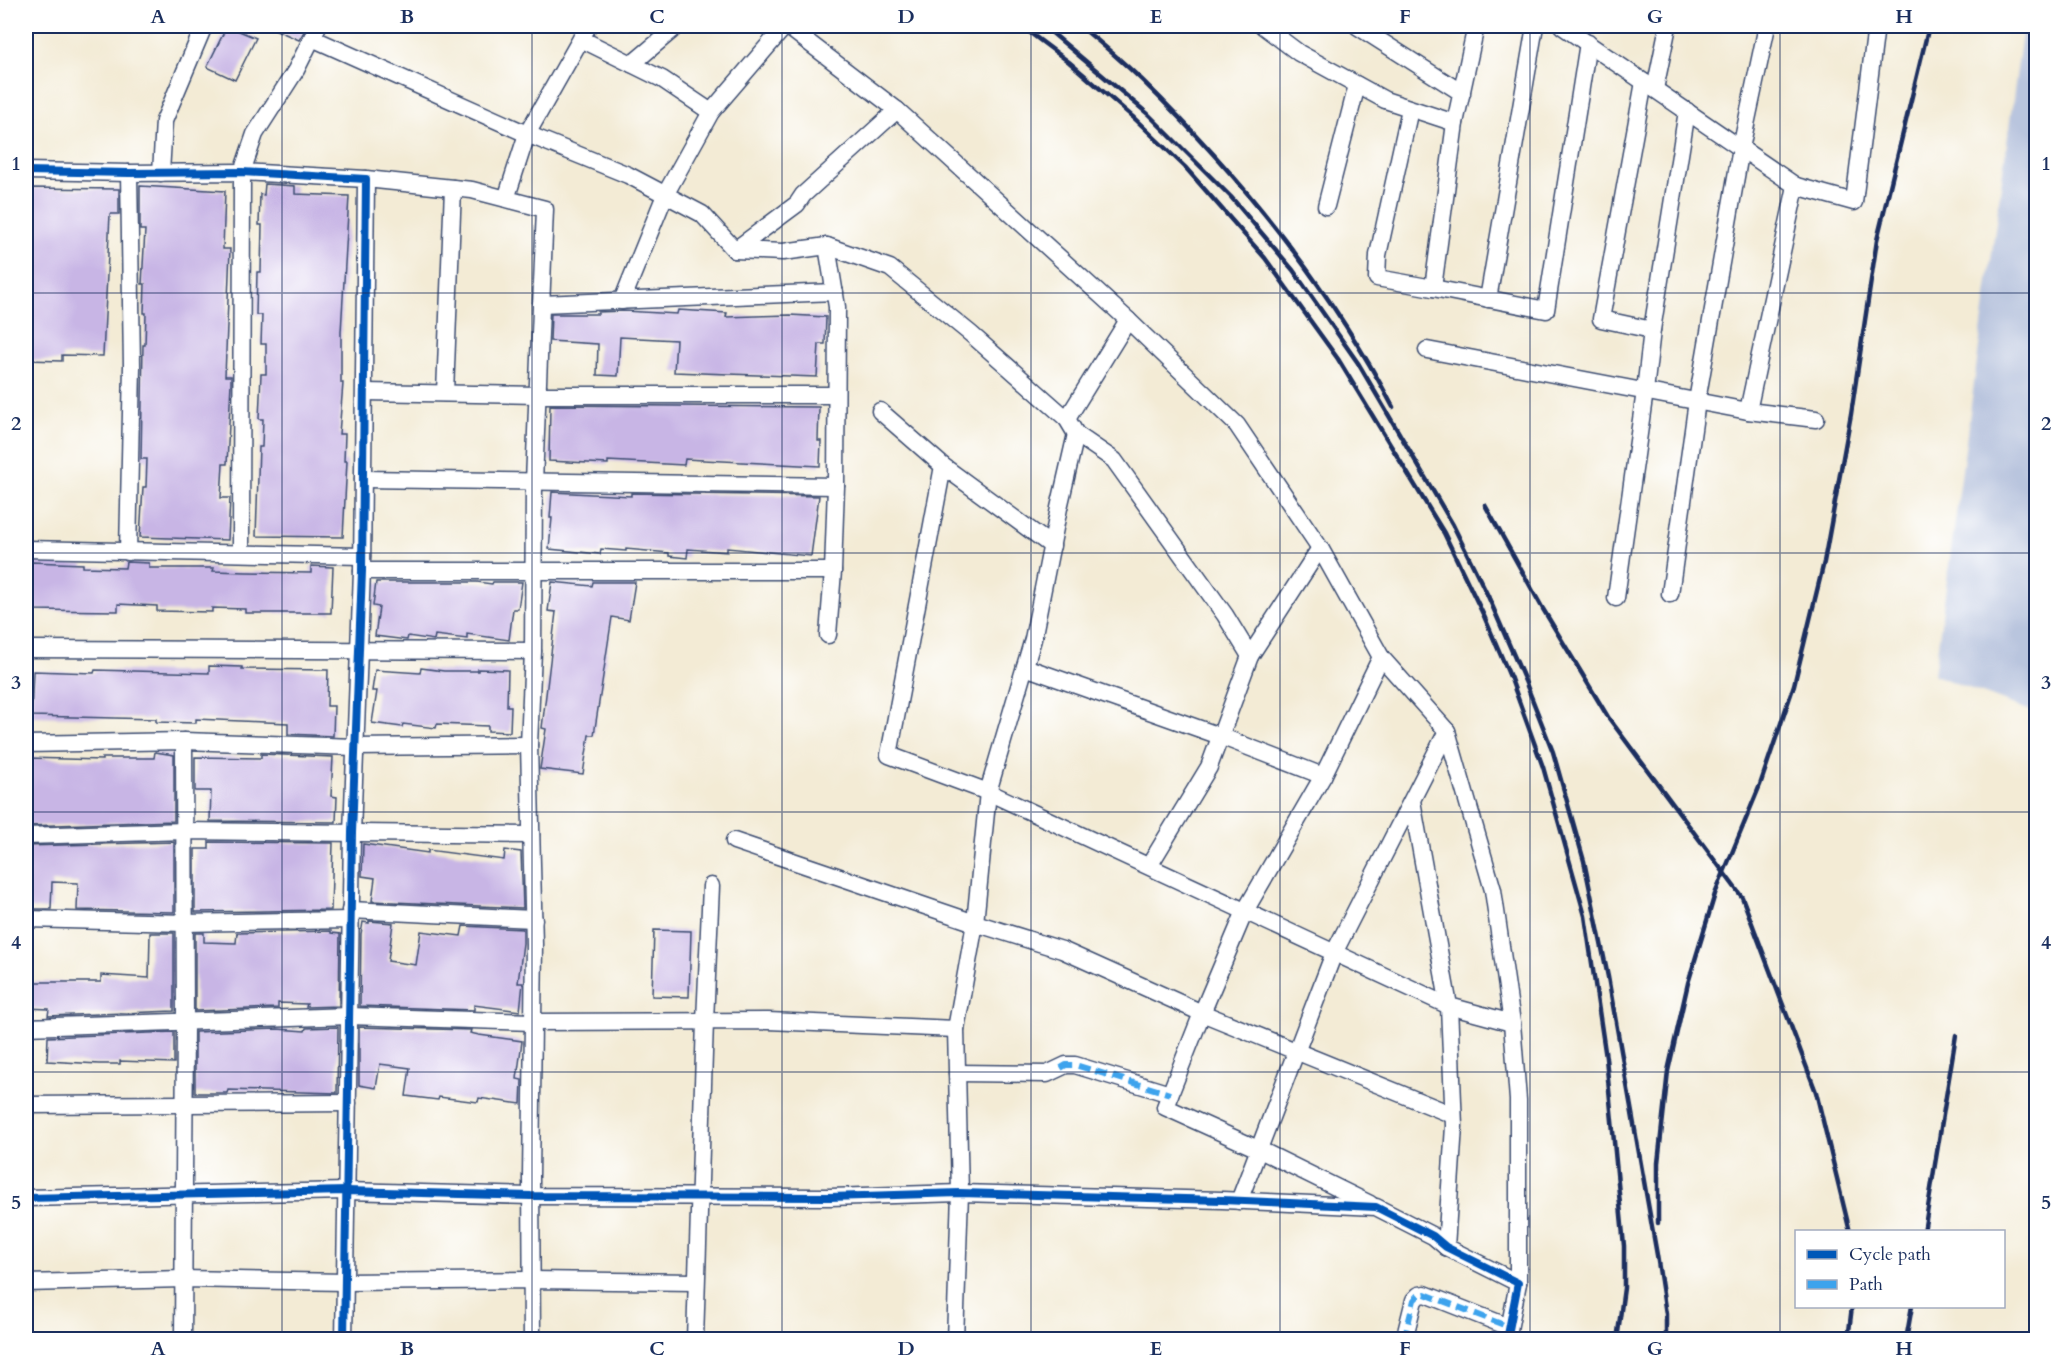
<svg xmlns="http://www.w3.org/2000/svg" width="2062" height="1365" font-family="Cardo,serif">
<style>
.industrial{fill:#b9c5de}
.building{fill:#c8b5e5}
.lines{fill:none;stroke-linecap:round;stroke-linejoin:round}
.street-casing{stroke:#3b4b70;stroke-width:19}
.street{stroke:#fff;stroke-width:16}
.rail{stroke:#1b2f5e;stroke-width:4.5}
.quiet{stroke:#3da3ed;stroke-width:6;stroke-dasharray:12 6;stroke-linecap:butt}
.cycleway-casing{stroke:#fff;stroke-width:11}
.cycleway{stroke:#0057b8;stroke-width:8}
.grid{fill:none;stroke:#1b2f5e;stroke-width:1.5;stroke-opacity:0.55}
.neatline{fill:none;stroke:#1b2f5e;stroke-width:2}
.grid-label{font-size:20px;text-anchor:middle;font-weight:bold;fill:#1b2f5e}
</style>
<rect width="100%" height="100%" fill="#fff"/>
<filter id="ink" filterUnits="userSpaceOnUse"><feTurbulence type="fractalNoise" baseFrequency=".0167" numOctaves="2"/><feDisplacementMap in="SourceGraphic" scale="12" xChannelSelector="R" yChannelSelector="G"/><feConvolveMatrix kernelMatrix="1 2 1 2 8 2 1 2 1" color-interpolation-filters="sRGB"/></filter>
<filter id="wash" filterUnits="userSpaceOnUse"><feTurbulence type="fractalNoise" baseFrequency=".008" numOctaves="4" result="noise"/><feDisplacementMap in="SourceGraphic" scale="24" xChannelSelector="R" yChannelSelector="G"/><feGaussianBlur stdDeviation="1.35" result="paint"/><feColorMatrix in="noise" values="0 0 0 0 0 0 0 0 0 0 0 0 0 0 0 0 0 1.4 0 .05"/><feComposite in="paint" operator="in"/></filter>
<g filter="url(#wash)">
<rect width="100%" height="100%" fill="#f3ebd5"/>
<path class="industrial" d="M2023 26H2036V713L1934 675Z"/>
<g id="blocks">
<g class="building">
<path d="M227 26 256 38 235 80 207 67Z"/>
<path d="M267 26H307L299 40Z"/>
<path d="M265 184 295 186V194L349 196 341 332V383H343L339 434H345L344 461H347L343 537 256 536 259 447H262L263 419H259L261 374H266V344H261L262 315H256L257 272H261L262 225H259L260 194 264 195Z"/>
<path d="M140 186 225 191 223 249H230L225 376H231V383L227 464H223L221 498H230L228 540 140 537 143 487H146L147 459H141L143 345H145L146 313H144L145 284H142L145 230H140Z"/>
<path d="M27 188 119 189V214H110L103 356 62 355V361L27 360 30 243H28L29 209H27Z"/>
<path d="M678 310 727 313 726 317 790 315 826 317 825 344H819L817 377 674 372 676 340 620 337 618 376 597 375 598 344 550 341 551 314H598V312L624 311 677 314Z"/>
<path d="M550 405 819 407 818 441H821L820 466 685 459 684 465 608 461V464L549 461Z"/>
<path d="M552 492 631 496V493L819 496 811 556 727 548V552L688 549 687 558 669 556V553L626 549V551L601 549 600 554 549 549 552 518H550Z"/>
<path d="M31 562 83 564V567L125 568 126 562 149 563V568H214L213 571 246 572 311 573V566L333 567 331 613H245V609L212 608V612L157 611V606L118 604V611L30 610Z"/>
<path d="M376 582H477L492 584 493 582H522L518 609H513L509 640 467 634V639L435 635 434 640 408 636 407 640 375 636 379 607 373 606Z"/>
<path d="M552 582 592 586 593 582H635L629 620 612 617 594 735H589L583 774 540 769 546 729 542 728 556 612 548 611Z"/>
<path d="M209 666 242 667V669L328 670 327 706H334L333 736 288 734V723L196 719V723L156 722V719L31 716 33 671 94 673 95 670 209 673Z"/>
<path d="M421 668 444 671H478V669L508 670 507 706H511L510 732 488 731V726L437 724 436 728 403 724 402 727 372 723 377 691H372L375 670 420 673Z"/>
<path d="M155 752 174 755V821L26 826 28 758 102 760V758H154Z"/>
<path d="M261 754 333 757 331 796 337 797 336 822 210 821 211 791H195V757L261 758Z"/>
<path d="M174 842V912L77 910 78 883 52 882 51 909H26V846Z"/>
<path d="M209 842 333 843 331 910 195 912V849H209Z"/>
<path d="M363 844 428 853V850L504 860 505 850 521 852 523 908 372 901 375 878 362 876Z"/>
<path d="M369 921 393 923 388 961 416 965 421 931 461 936 463 926 523 929V943L518 983H523L520 1011 474 1005V1010L360 1006 361 934 363 922 369 923Z"/>
<path d="M654 930 691 931 689 997 652 996Z"/>
<path d="M331 931V933L340 934 339 1006 306 1007 307 1004 278 1003V1008L195 1011V933H204V942L236 943 237 933Z"/>
<path d="M150 933H174V1011L48 1016 49 1009 26 1008V982H101V975L149 978Z"/>
<path d="M338 1027 337 1093 228 1090 227 1093H195V1032L277 1029 305 1031 306 1028Z"/>
<path d="M359 1027 471 1030 470 1033 479 1035 522 1041 517 1079 522 1080 521 1104 479 1098 478 1102 439 1097 438 1100 406 1096 410 1068 380 1064 376 1088 359 1085Z"/>
<path d="M174 1032V1063L120 1061V1064H99L47 1061 48 1037Z"/>
</g>
</g>
</g>
<g filter="url(#ink)">
<use href="#blocks" fill-opacity="0" stroke="#3b4b70" stroke-width="1.5"/>
<g class="lines">
<g class="street-casing">
<g id="street">
<path d="M787 26 897 110"/>
<path d="M1263 26 1299 53 1385 100 1455 123 1476 26"/>
<path d="M1357 26 1462 93"/>
<path d="M312 38 527 134 628 175 702 214 735 250 783 252 827 246 890 268 971 334 1067 419 1076 434 1114 460 1225 615 1250 656 1209 767 1149 866"/>
<path d="M581 39 662 79 711 112"/>
<path d="M632 64 677 26"/>
<path d="M1644 82 1601 319 1652 330"/>
<path d="M1655 89 1668 26"/>
<path d="M1410 109 1378 255 1377 278 1433 288 1455 123"/>
<path d="M26 171 129 173 242 172 366 179 362 571 352 833 344 1340"/>
<path d="M161 173 164 121 204 26"/>
<path d="M366 179 472 190 545 209 534 482 533 651 529 745 534 944 531 1177 532 1340"/>
<path d="M1796 186 1854 202 1876 26"/>
<path d="M506 199 527 134 587 28 582 26"/>
<path d="M1326 206 1357 85"/>
<path d="M735 250 797 204 803 195 897 110 1128 320 1067 419"/>
<path d="M1433 288 1546 310 1588 43"/>
<path d="M1488 299 1535 26"/>
<path d="M622 301 665 195 711 112 785 26"/>
<path d="M541 304 835 292"/>
<path d="M1128 320 1237 425 1320 548 1381 657 1323 776 1245 911 1202 1013 1165 1107 1258 1149 1370 1204"/>
<path d="M1427 350 1748 411 1796 186 1562 26"/>
<path d="M365 392 537 395H836"/>
<path d="M445 393 453 188"/>
<path d="M880 411 943 466 1052 546"/>
<path d="M1748 411 1816 419"/>
<path d="M943 466 889 755 988 792 1449 1006 1454 1126 1446 1247"/>
<path d="M363 479 836 486"/>
<path d="M26 549 362 556"/>
<path d="M128 552 132 366 129 173"/>
<path d="M241 553 242 172 255 134 296 70 318 26"/>
<path d="M362 571H833L836 486 837 307 827 246"/>
<path d="M1670 594 1697 401 1741 148 1767 26"/>
<path d="M1616 598 1645 391 1652 330 1687 111"/>
<path d="M828 635 833 571"/>
<path d="M26 649 533 651"/>
<path d="M1250 656 1320 548"/>
<path d="M1381 657 1447 731 1493 890 1512 1023 1449 1006 1412 801"/>
<path d="M1025 667 1220 736 1323 776"/>
<path d="M26 744 184 741 355 747 529 745"/>
<path d="M26 836 185 831 531 835"/>
<path d="M734 841 975 923 1062 950 1202 1013 1453 1115"/>
<path d="M350 910 534 919"/>
<path d="M26 919 185 923 350 920"/>
<path d="M1512 1023 1518 1100V1283"/>
<path d="M26 1027 349 1016 533 1022 768 1021 956 1029"/>
<path d="M957 1073 1047 1074 1066 1065H1075L1170 1094"/>
<path d="M26 1105 348 1103"/>
<path d="M26 1198 346 1191 531 1196 830 1197 960 1193 1222 1200 1376 1207 1433 1236 1446 1247 1518 1283 1507 1340"/>
<path d="M1239 1201 1334 953 1447 731"/>
<path d="M26 1283 183 1279 345 1282 531 1280 696 1282"/>
<path d="M183 1340 185 1022 184 741"/>
<path d="M695 1340 705 1021 711 886"/>
<path d="M955 1340 960 1193 956 1029 975 923 988 792 1033 639 1059 508 1076 434"/>
<path d="M1404 1340 1414 1300 1419 1295 1425 1294 1509 1327"/>
</g>
</g>
<use href="#street" class="street"/>
<g class="rail">
<path d="M1021 26 1069 62 1134 118 1185 167 1265 258 1338 359 1444 533 1484 616 1511 679 1543 767 1585 916 1606 1058 1624 1246V1288L1617 1340"/>
<path d="M1044 26 1148 114 1231 197 1293 270 1358 363 1453 525 1488 596 1525 681 1553 752 1584 861 1608 977 1657 1255 1666 1314V1340"/>
<path d="M1080 26C1101 43 1122 61 1142 80 1240 176 1329 285 1393 407"/>
<path d="M1485 505 1543 609 1608 717 1742 897 1816 1092 1850 1232"/>
<path d="M1658 1223V1163L1668 1071 1688 983 1715 894 1760 785 1794 685 1824 562 1851 414 1877 240 1929 26"/>
<path d="M1924 1232 1956 1035"/>
<path d="M1848 1340 1852 1306"/>
<path d="M1906 1340 1912 1306"/>
</g>
<g class="quiet">
<path d="M1061 1068 1066 1065H1075L1170 1094"/>
<path d="M1404 1340 1414 1300 1419 1295 1425 1294 1509 1327"/>
</g>
<g class="cycleway-casing">
<g id="cycleway">
<path d="M26 171 129 173 242 172 366 179 362 571 352 833 344 1340"/>
<path d="M26 1198 346 1191 531 1196 830 1197 960 1193 1222 1200 1376 1207 1433 1236 1446 1247 1518 1283 1507 1340"/>
</g>
</g>
<use href="#cycleway" class="cycleway"/>
</g>
</g>
<path class="grid" d="M282 26V1340M532 26V1340M782 26V1340M1031 26V1340M1280 26V1340M1530 26V1340M1780 26V1340M26 293H2036M26 553H2036M26 812H2036M26 1072H2036"/>
<rect width="2062" height="1365" fill="none" stroke="#fff" stroke-width="66"/>
<rect x="1795" y="1230" width="210" height="78" fill="#ffffff" stroke="#a4acbf" stroke-width="1.5"/>
<rect x="1807" y="1250" width="30" height="9" fill="#0057b8" stroke="#a4acbf" stroke-width="1.5"/>
<text x="1849" y="1260" font-size="18" fill="#1b2f5e">Cycle path</text>
<rect x="1807" y="1280" width="30" height="9" fill="#3da3ed" stroke="#a4acbf" stroke-width="1.5"/>
<text x="1849" y="1290" font-size="18" fill="#1b2f5e">Path</text>
<rect x="33" y="33" width="1996" height="1299" class="neatline"/>
<g class="grid-label">
<text x="158" y="23">A</text>
<text x="407" y="23">B</text>
<text x="657" y="23">C</text>
<text x="906" y="23">D</text>
<text x="1156" y="23">E</text>
<text x="1405" y="23">F</text>
<text x="1655" y="23">G</text>
<text x="1904" y="23">H</text>
<text x="16" y="170">1</text>
<text x="2046" y="170">1</text>
<text x="16" y="430">2</text>
<text x="2046" y="430">2</text>
<text x="16" y="689">3</text>
<text x="2046" y="689">3</text>
<text x="16" y="949">4</text>
<text x="2046" y="949">4</text>
<text x="16" y="1209">5</text>
<text x="2046" y="1209">5</text>
<text x="158" y="1355">A</text>
<text x="407" y="1355">B</text>
<text x="657" y="1355">C</text>
<text x="906" y="1355">D</text>
<text x="1156" y="1355">E</text>
<text x="1405" y="1355">F</text>
<text x="1655" y="1355">G</text>
<text x="1904" y="1355">H</text>
</g>
</svg>
